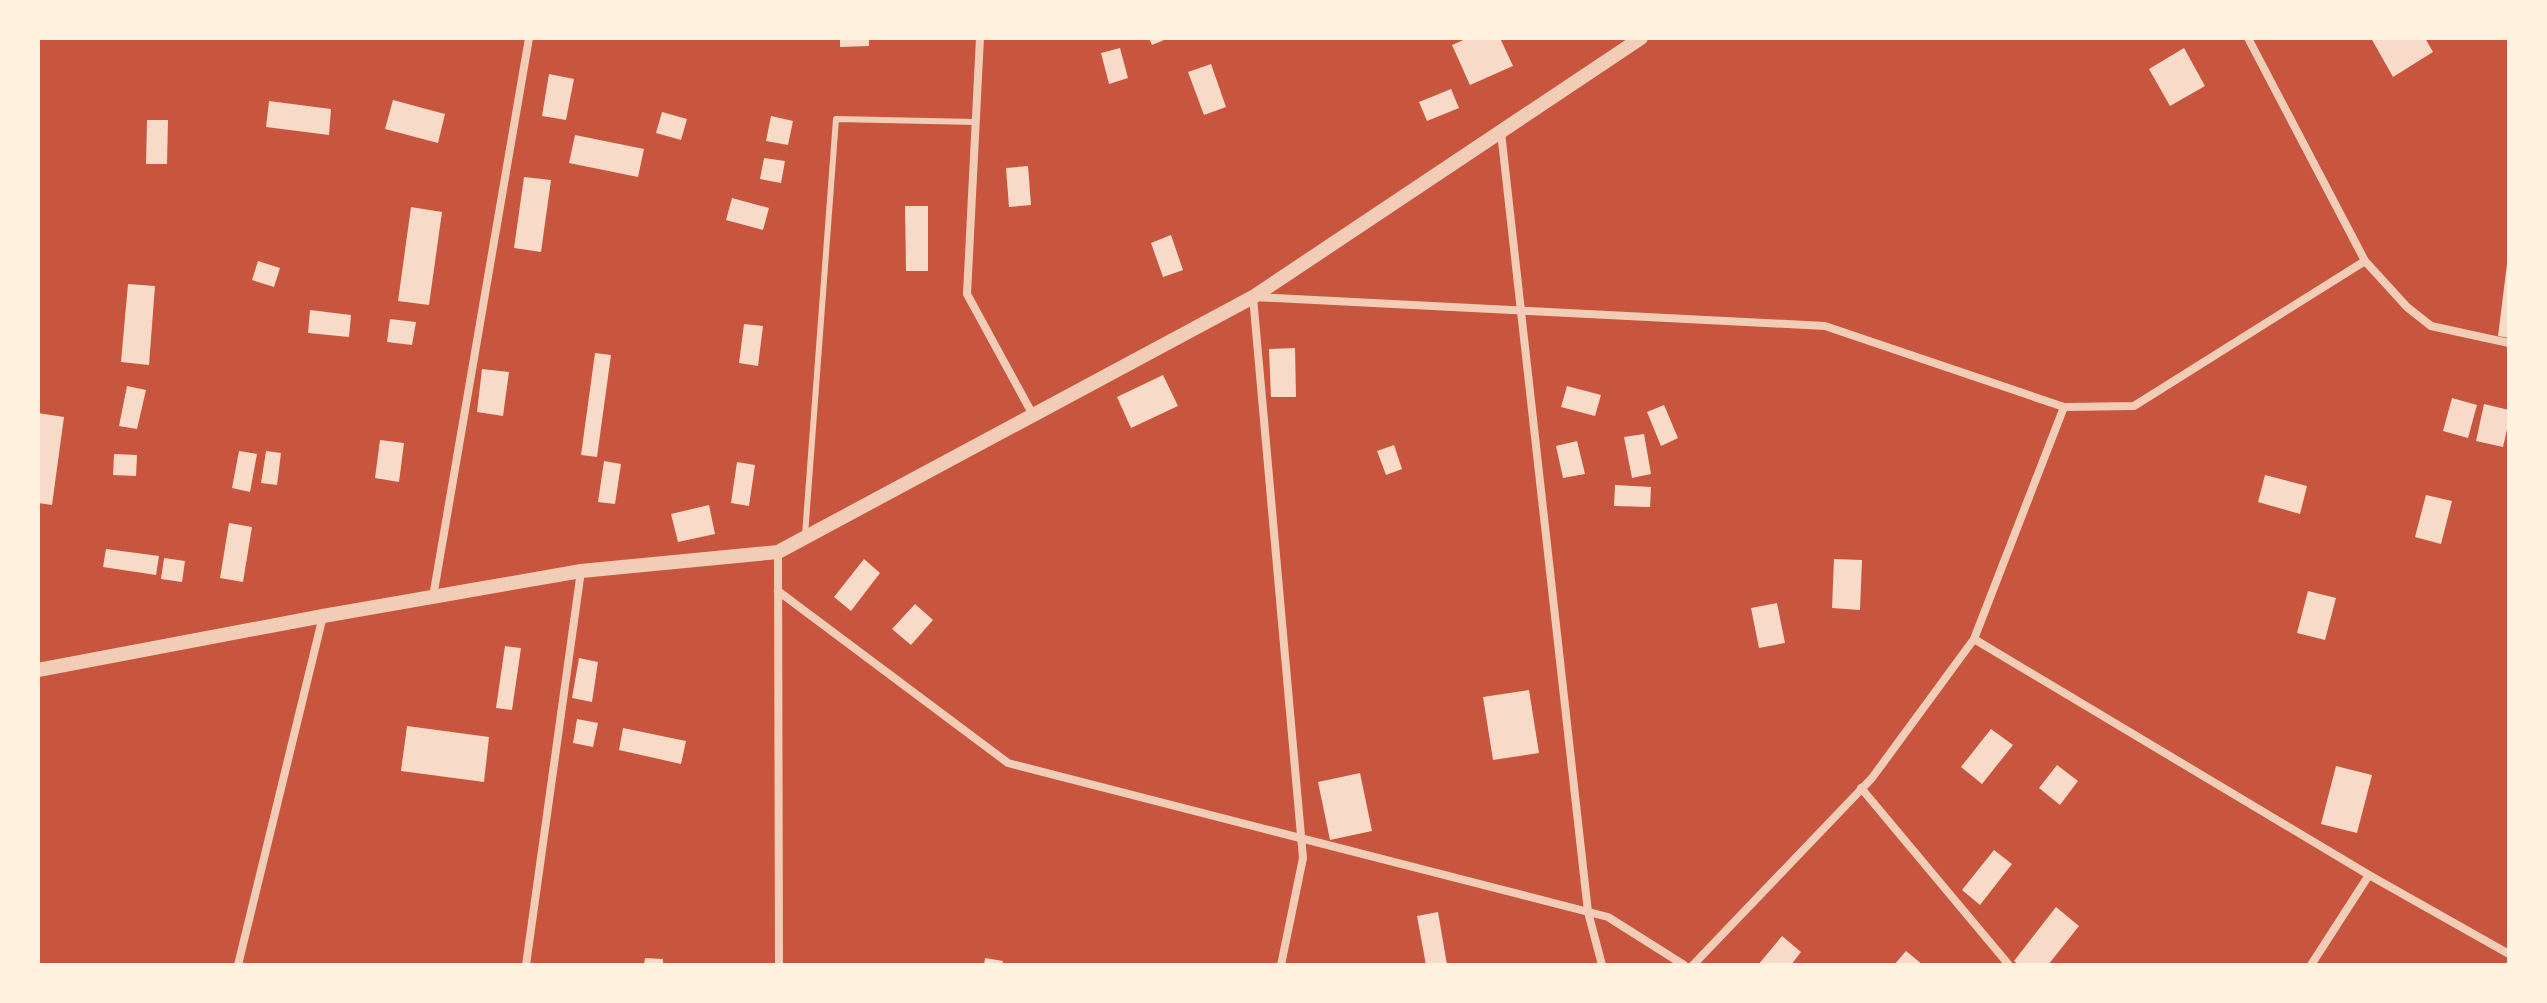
<svg xmlns="http://www.w3.org/2000/svg" width="2547" height="1003" font-family="'Sofia Sans Condensed',sans-serif">
<style>
.building{fill:#f7dbc8}
.lines{fill:none;stroke-linecap:round;stroke-linejoin:round}
.service{stroke:#f1ccb7;stroke-width:6}
.minor{stroke:#f1ccb7;stroke-width:8}
.tertiary{stroke:#f1ccb7;stroke-width:14}
</style>
<rect width="100%" height="100%" fill="#c8553d"/>
<g class="building">
<path d="M840 38H869V46L840 47Z"/>
<path d="M1149 38H1169L1152 45Z"/>
<path d="M1468 38H1500L1513 66 1470 85 1452 45Z"/>
<path d="M2371 38H2425L2433 52 2393 77Z"/>
<path d="M1120 48 1128 78 1109 84 1101 53Z"/>
<path d="M2184 48 2205 86 2170 106 2149 69Z"/>
<path d="M1211 64 1226 107 1204 115 1188 72Z"/>
<path d="M549 74 574 79 566 120 542 116Z"/>
<path d="M1451 89 1459 108 1427 121 1419 102Z"/>
<path d="M393 100 445 114 438 143 385 129Z"/>
<path d="M269 101 331 109 329 135 266 127Z"/>
<path d="M662 112 687 119 681 140 656 133Z"/>
<path d="M771 116 793 121 788 145 766 141Z"/>
<path d="M147 120H168L167 164H146Z"/>
<path d="M575 135 644 149 638 177 569 163Z"/>
<path d="M764 158 785 161 781 183 760 179Z"/>
<path d="M1028 166 1031 205 1009 207 1006 168Z"/>
<path d="M524 177 551 180 541 252 514 248Z"/>
<path d="M732 198 769 208 763 230 726 220Z"/>
<path d="M905 206H928V271H906Z"/>
<path d="M411 207 442 212 429 305 398 301Z"/>
<path d="M1171 235 1183 270 1163 277 1151 243Z"/>
<path d="M258 261 280 268 274 287 252 280Z"/>
<path d="M2507 264H2509V338L2498 336Z"/>
<path d="M128 284 155 286 149 365 121 362Z"/>
<path d="M310 310 351 315 349 337 308 333Z"/>
<path d="M390 319 416 322 412 345 387 342Z"/>
<path d="M744 324 763 326 758 366 739 363Z"/>
<path d="M1295 348 1296 397H1271L1269 349Z"/>
<path d="M595 353 611 355 597 457 581 455Z"/>
<path d="M482 369 509 372 503 416 477 412Z"/>
<path d="M1163 375 1178 406 1131 428 1117 397Z"/>
<path d="M127 386 146 390 137 429 119 426Z"/>
<path d="M1567 386 1601 395 1595 416 1561 407Z"/>
<path d="M2452 398 2477 405 2468 438 2443 431Z"/>
<path d="M2484 404 2509 410V421L2503 447 2476 441Z"/>
<path d="M1664 405 1678 438 1661 446 1647 412Z"/>
<path d="M38 413 64 417 52 505 38 503Z"/>
<path d="M1644 434 1651 474 1632 478 1624 437Z"/>
<path d="M380 440 404 443 399 482 375 478Z"/>
<path d="M1577 441 1585 474 1563 478 1556 446Z"/>
<path d="M1394 445 1402 469 1386 475 1377 451Z"/>
<path d="M239 451 257 454 250 492 232 488Z"/>
<path d="M266 451 281 453 277 485 261 483Z"/>
<path d="M114 454 137 455 136 476 113 475Z"/>
<path d="M604 461 621 464 615 504 598 502Z"/>
<path d="M737 462 755 465 749 506 731 503Z"/>
<path d="M2265 475 2307 486 2300 514 2258 502Z"/>
<path d="M1615 485 1651 487 1650 507 1614 506Z"/>
<path d="M2426 495 2452 501 2441 544 2415 537Z"/>
<path d="M709 505 715 534 678 542 671 514Z"/>
<path d="M229 523 252 527 243 582 220 578Z"/>
<path d="M106 549 159 556 156 575 103 567Z"/>
<path d="M164 558 185 561 182 582 161 579Z"/>
<path d="M864 559 880 573 851 611 834 597Z"/>
<path d="M1834 559 1862 560 1860 610 1832 608Z"/>
<path d="M2308 591 2336 598 2325 640 2297 633Z"/>
<path d="M1777 603 1785 643 1759 648 1751 608Z"/>
<path d="M915 604 933 620 911 645 892 629Z"/>
<path d="M505 646 521 648 512 710 496 708Z"/>
<path d="M579 658 598 662 592 702 572 698Z"/>
<path d="M1529 690 1539 753 1493 760 1483 697Z"/>
<path d="M577 719 598 723 593 747 573 743Z"/>
<path d="M407 726 489 737 484 782 401 771Z"/>
<path d="M623 728 686 741 681 764 619 750Z"/>
<path d="M1991 729 2013 745 1982 784 1961 767Z"/>
<path d="M2057 765 2078 781 2060 805 2039 788Z"/>
<path d="M2336 766 2372 775 2357 833 2321 824Z"/>
<path d="M1360 773 1372 831 1330 840 1318 782Z"/>
<path d="M1994 850 2012 864 1980 905 1962 890Z"/>
<path d="M2056 907 2079 926 2048 965H2019L2014 961Z"/>
<path d="M1438 912 1447 965H1426L1417 916Z"/>
<path d="M1782 936 1801 952 1791 965H1758Z"/>
<path d="M1906 951 1923 965H1894Z"/>
<path d="M645 958 663 959V965H644Z"/>
<path d="M985 958 1003 961 1002 965H984Z"/>
</g>
<g class="lines">
<path class="service" d="M805 535 836 119 976 122"/>
<g class="minor">
<path d="M980 38 967 294 1033 415"/>
<path d="M2248 38 2365 261"/>
<path d="M1501 132 1588 912 1602 965"/>
<path d="M778 552 779 965"/>
<path d="M778 591 1008 763 1608 917 1684 965"/>
<path d="M433 597 529 38"/>
<path d="M1974 639 2369 875 2509 954"/>
<path d="M1861 788 2009 965"/>
<path d="M238 965 323 616"/>
<path d="M526 965 581 571"/>
<path d="M1281 965 1303 858 1253 297 1825 326 2064 407 2134 406 2365 261 2407 307 2431 326 2509 343"/>
<path d="M1693 965 1872 778 1974 639 2064 407"/>
<path d="M2311 965 2369 875"/>
</g>
<path class="tertiary" d="M38 670 323 616 581 571 778 552 1253 297 1641 38"/>
</g>
<rect width="2547" height="1003" fill="none" stroke="#fff3e0" stroke-width="80"/>
</svg>
